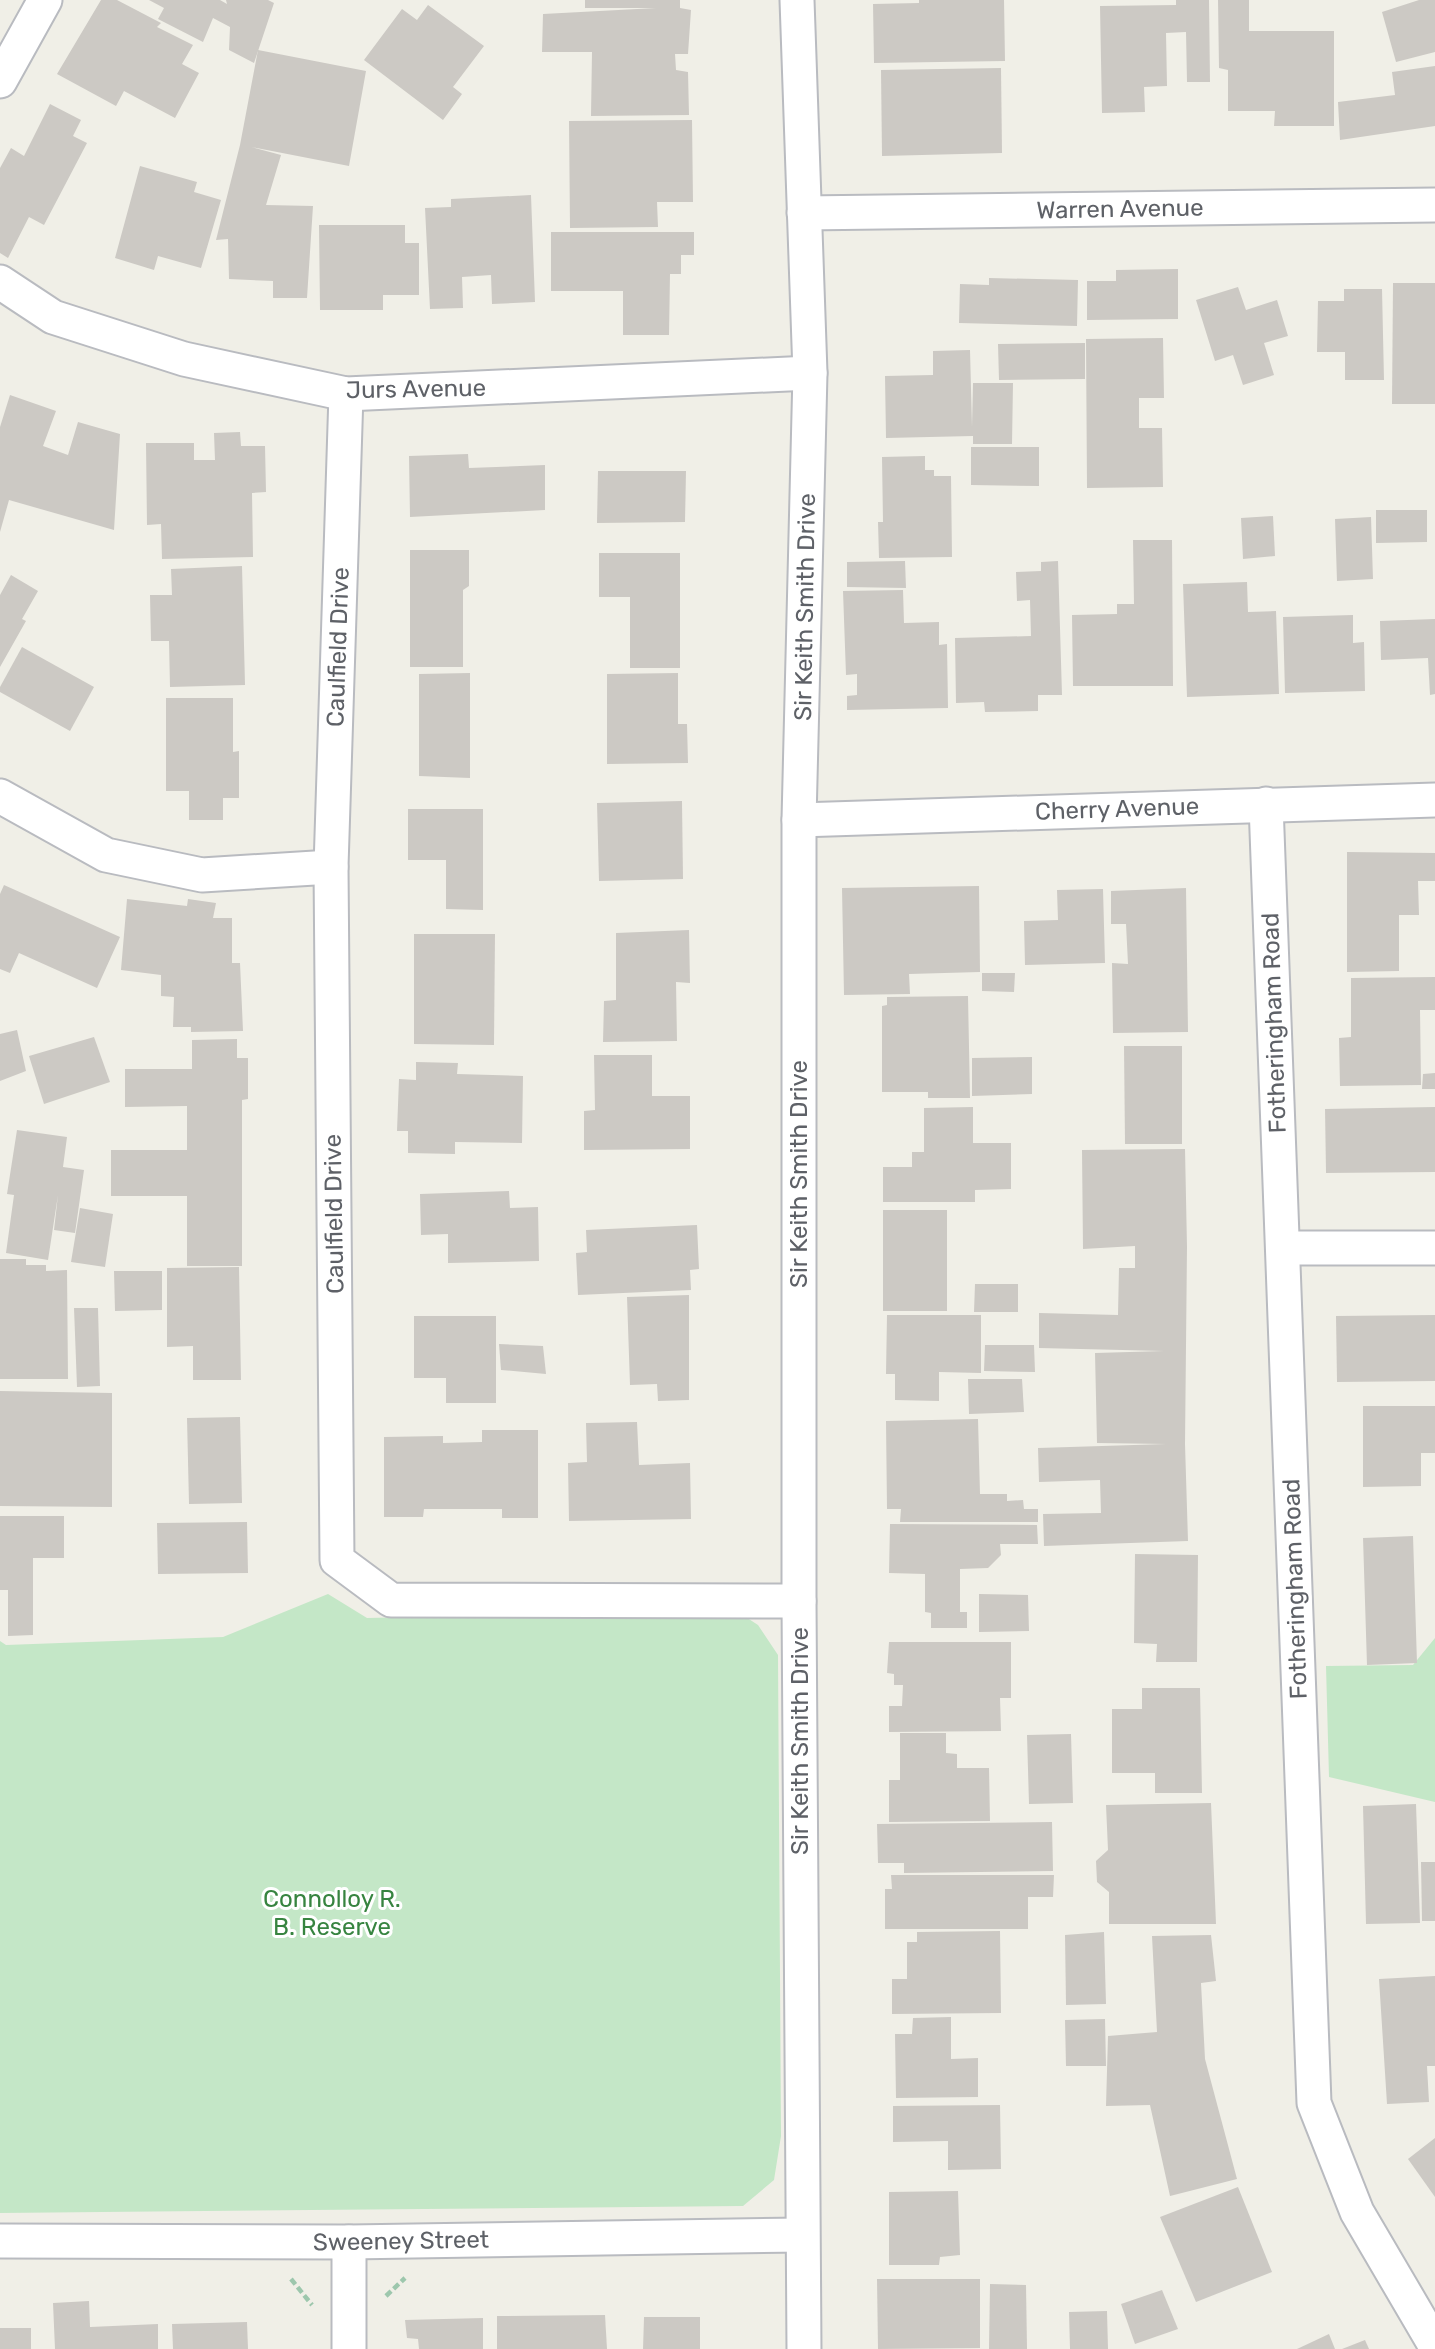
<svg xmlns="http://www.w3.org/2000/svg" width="1435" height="2349" font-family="Rubik,sans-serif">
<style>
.green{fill:#c4e7c7}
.building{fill:#ccc9c4}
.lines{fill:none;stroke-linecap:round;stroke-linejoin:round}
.minor-casing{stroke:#b9bbc0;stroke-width:37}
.path{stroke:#9dc7ad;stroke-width:4.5;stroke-dasharray:7 3.5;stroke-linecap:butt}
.minor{stroke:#fff;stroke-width:33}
.labels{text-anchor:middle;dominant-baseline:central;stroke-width:6;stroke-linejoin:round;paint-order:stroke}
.street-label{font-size:24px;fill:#5e6167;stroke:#fff}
.park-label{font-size:24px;fill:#378440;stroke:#fff}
</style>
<rect width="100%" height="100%" fill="#f0efe7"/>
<g class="green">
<path d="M328 1594 367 1618 735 1610 758 1625 778 1655 781 2136 774 2180 743 2206 0 2213V1641L6 1645 223 1637Z"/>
<path d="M1435 1638V1802L1329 1777 1326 1666 1413 1665Z"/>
</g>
<g class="building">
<path d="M101 0H117L161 23 157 27 193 45 182 64 199 73 175 118 124 91 116 106 57 74Z"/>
<path d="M149 0H220L227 4 226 0H268L274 3 254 63 229 50 230 27 213 18 203 42 158 19 164 8Z"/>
<path d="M585 0H680V8L691 10 688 54H675L676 70 688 72 689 115 591 116 592 52H542L543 14 656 8H585Z"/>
<path d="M919 0H1004L1005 61 874 63 873 4 919 3Z"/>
<path d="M1176 0H1209L1210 82H1187L1186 32 1166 33 1167 86 1144 87 1145 112 1102 113 1100 6 1176 5Z"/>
<path d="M1218 0H1249V31H1334V126H1274L1275 111H1228V70L1219 68Z"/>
<path d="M1419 0H1435V52L1396 62 1382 12Z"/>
<path d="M428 5 484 46 453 87 462 94 443 120 364 60 402 9 417 20Z"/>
<path d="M258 50 366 71 349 166 251 147 281 155 266 205 313 206 307 298H273V281L229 279 228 239 216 240 240 145Z"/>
<path d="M1435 66V126L1340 140 1338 102 1395 95 1392 72Z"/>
<path d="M1001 68 1002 153 882 156 881 70Z"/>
<path d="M50 104 81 120 73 136 87 143 44 225 29 217 8 258 0 253V168L11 148 24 156Z"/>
<path d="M692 120 693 202H657L658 227 570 228 569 121Z"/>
<path d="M140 166 197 182 194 192 221 200 201 268 158 256 154 270 115 258Z"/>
<path d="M531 195 535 302 492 304 491 275 462 277 463 308 430 309 425 208 451 207V199Z"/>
<path d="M319 225H405V243H419V295H383V310H320Z"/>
<path d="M551 232H694V255H681V274H670L669 335H623V291H551Z"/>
<path d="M1178 269V319L1087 320V281H1116V270Z"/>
<path d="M989 278 1078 280 1077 326 959 323 960 284 989 285Z"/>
<path d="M1393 283H1435V404H1392Z"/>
<path d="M1238 287 1246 310 1277 300 1288 336 1264 343 1274 375 1243 385 1233 355 1215 361 1196 300Z"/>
<path d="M1344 289H1382L1384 380H1345V352H1317L1318 301H1344Z"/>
<path d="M1163 338 1164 398H1139V428H1162L1163 487 1087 488 1086 339Z"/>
<path d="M1085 343V379L999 380 998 344Z"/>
<path d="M970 350 972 427 973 383H1013L1012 444H973V436L886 438 885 376 933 375V351Z"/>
<path d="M10 395 56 411 43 446 68 455 78 422 120 434 114 530 9 500 0 532V427Z"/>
<path d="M240 432 241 446H265L266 492 252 493 253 557 162 559 161 524 147 525 146 443H194V460H215L214 433Z"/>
<path d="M971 447H1039V486L971 485Z"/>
<path d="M468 454 469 468 545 465V510L410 517 409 456Z"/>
<path d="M925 456V470H934V476H951L952 557 879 558 878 522H883L882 457Z"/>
<path d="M598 471H686L685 522 597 523Z"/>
<path d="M1376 510H1427V542L1376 543Z"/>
<path d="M1273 516 1275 556 1243 559 1241 518Z"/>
<path d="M1371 517 1373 579 1337 581 1335 519Z"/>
<path d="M1133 540H1172L1173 686H1073L1072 615 1117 614V604H1134Z"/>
<path d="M410 550H469V586L463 590V667H410Z"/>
<path d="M599 553H680V668H630V597H599Z"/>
<path d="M905 561 906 588 847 587V562Z"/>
<path d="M1058 561 1062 695H1038V711L985 712 984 702 956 703 955 638 1031 636 1030 600 1017 601 1016 572 1041 571V562Z"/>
<path d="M242 566 245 685 170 687 169 641H151L150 595H172L171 569Z"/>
<path d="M11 575 38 591 22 619 26 621 0 667V595Z"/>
<path d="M1247 582 1248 612 1276 611 1279 694 1187 697 1183 584Z"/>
<path d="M903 590 904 623 939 622V645L947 644 948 708 847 710V696L857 695V674L846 675 843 591Z"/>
<path d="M1353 615V643L1364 642 1365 691 1285 693 1283 617Z"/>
<path d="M1435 619V694L1430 695 1428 658 1381 660 1380 621Z"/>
<path d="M22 647 94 687 70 731 0 692V687Z"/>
<path d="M470 673V778L419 776V674Z"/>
<path d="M678 673V724H687L688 763 607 764V674Z"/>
<path d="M166 698H233V752L239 751V798H223V820H189V791H166Z"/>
<path d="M682 801 683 879 599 881 597 803Z"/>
<path d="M408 809H483V910L446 909V860H408Z"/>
<path d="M1347 852 1435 853V881H1418L1419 915H1399V971L1347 972Z"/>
<path d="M4 885 120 937 97 988 19 953 10 973 0 969V894Z"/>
<path d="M979 886 980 972 909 974 910 994 844 995 842 888Z"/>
<path d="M1186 888 1188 1032 1113 1033 1112 963 1128 964 1126 924H1111V891Z"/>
<path d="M1103 889 1105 963 1025 965 1024 921 1058 920 1057 890Z"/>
<path d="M127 899 187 906 188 899 216 903 213 918H232V963H240L243 1031 191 1032V1027H173L174 997 161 996V975L121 970Z"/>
<path d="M689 930 690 983 676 982 677 1041 603 1042 604 1001 616 1000V933Z"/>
<path d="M414 934H495L494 1045 414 1044Z"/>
<path d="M982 973H1015L1014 992 982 991Z"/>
<path d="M1435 977V1010H1420L1421 1085 1340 1086 1339 1038 1351 1037V978Z"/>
<path d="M968 996 970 1098H928V1092H882V1006L887 1005V997Z"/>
<path d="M17 1030 26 1071 0 1081V1034Z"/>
<path d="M94 1037 110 1082 44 1104 29 1056Z"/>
<path d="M237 1039V1058H248V1099L242 1100V1266H187V1196H111V1150H187V1106L125 1107V1069H192V1040Z"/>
<path d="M1124 1046H1182V1144H1125Z"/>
<path d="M594 1055H652V1096H690V1149L584 1150V1111L595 1110Z"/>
<path d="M1032 1057V1094L972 1096V1058Z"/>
<path d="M416 1062 458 1063 457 1074 523 1076 522 1143 455 1142V1154L408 1153V1131H397L399 1079 416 1080Z"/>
<path d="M1435 1073V1089H1422L1423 1074Z"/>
<path d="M973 1107V1143H1011V1189L975 1190V1202H883V1167H912V1152H924V1108Z"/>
<path d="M1435 1107V1172L1326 1173 1325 1109Z"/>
<path d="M17 1130 67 1137 63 1167 84 1170 75 1233 54 1230 58 1195 48 1260 6 1253 14 1195 7 1194Z"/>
<path d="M1185 1149 1187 1247 1185 1444 1188 1541 1044 1546 1043 1514 1101 1513 1100 1480 1039 1482 1038 1448 1166 1444 1097 1443 1095 1353 1164 1351 1039 1348V1313L1118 1315 1119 1268H1135V1246L1083 1249 1082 1150Z"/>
<path d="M509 1191 510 1208 538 1207 539 1261 448 1263V1234L421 1235 420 1194Z"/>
<path d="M80 1208 113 1214 105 1267 71 1262Z"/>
<rect x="883" y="1210" width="64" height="101"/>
<path d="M697 1225 699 1269 690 1270 691 1290 578 1295 576 1253 587 1252 586 1230Z"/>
<path d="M0 1259H26V1265H46V1271L67 1270 68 1379H0Z"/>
<path d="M239 1267 241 1380H193V1346L167 1347V1268Z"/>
<path d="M114 1271H162V1310L115 1311Z"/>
<path d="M975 1284H1018V1312H974Z"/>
<path d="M689 1295V1400L658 1401 657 1384 630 1385 627 1297Z"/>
<path d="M74 1308H98L100 1386 77 1387Z"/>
<path d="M887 1315H981V1373L939 1372V1401L895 1400V1374H886Z"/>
<path d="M1435 1315V1381L1337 1382 1336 1316Z"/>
<path d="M414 1316H496V1403H446V1378H414Z"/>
<path d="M499 1344 543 1346 546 1374 501 1370Z"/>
<path d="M985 1345H1034L1035 1372 984 1371Z"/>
<path d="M968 1379H1022L1024 1412 969 1414Z"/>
<path d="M0 1391 112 1393V1507L0 1506Z"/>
<path d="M1363 1406H1435V1453H1421V1486L1363 1487Z"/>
<path d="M240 1417 242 1503 189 1504 187 1418Z"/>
<path d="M978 1419 980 1494H1007V1501L1023 1500 1024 1509H1038V1522H900L901 1509H887L886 1421Z"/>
<path d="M637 1422 639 1465 690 1463 691 1519 569 1521 568 1463 587 1462 586 1423Z"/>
<path d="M482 1430H538V1518H502V1509H424L423 1517H384V1437L443 1436V1443L482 1442Z"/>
<path d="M0 1516H64V1558H33V1635L8 1636V1590H0Z"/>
<path d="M247 1522 248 1573 158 1574 157 1523Z"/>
<path d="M890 1524 1037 1525 1038 1544H1000L1001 1555 988 1568 960 1569V1612H967V1628H931V1613L925 1612V1574L889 1573Z"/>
<path d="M1413 1536 1417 1663 1367 1665 1363 1538Z"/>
<path d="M1135 1554 1198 1555 1197 1662H1156L1157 1644 1134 1643Z"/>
<path d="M979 1594 1028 1595 1029 1631 979 1632Z"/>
<path d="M889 1642H1011V1698H1000L1001 1731 889 1732V1706H902L903 1685H894V1674L887 1673Z"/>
<path d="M1142 1688H1200L1202 1793H1155V1773H1112V1709H1142Z"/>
<path d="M900 1733H946V1753L957 1754V1768H989L990 1821 889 1822V1780H900Z"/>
<path d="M1071 1734 1073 1803 1029 1804 1027 1735Z"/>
<path d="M1211 1803 1216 1924H1109V1892L1097 1882 1096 1861 1108 1850 1106 1805Z"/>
<path d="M1416 1804 1420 1923 1366 1924 1363 1806Z"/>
<path d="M1052 1822 1053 1871 904 1873V1863H878L877 1824Z"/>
<path d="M1421 1862H1435V1921H1422Z"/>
<path d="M891 1875H1054L1053 1897H1028V1929H885V1889H892Z"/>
<path d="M1000 1931 1001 2013 892 2014V1979H907V1942H917V1932Z"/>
<path d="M1104 1932 1106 2004 1066 2005 1065 1935Z"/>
<path d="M1211 1935 1216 1981 1201 1983 1205 2059 1237 2179 1170 2196 1150 2105 1106 2106 1108 2036 1157 2032 1152 1936Z"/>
<path d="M1435 1976V2066H1427L1429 2102 1387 2104 1379 1979Z"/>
<path d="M951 2017V2059L978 2058V2097L896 2098 895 2034H912L913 2018Z"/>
<path d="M1105 2019 1106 2066H1066L1065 2020Z"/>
<path d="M1000 2105 1001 2169 948 2170V2141L893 2142V2106Z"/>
<path d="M1435 2138V2197L1408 2159Z"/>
<path d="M1238 2187 1272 2272 1196 2302 1160 2217Z"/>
<path d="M958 2191 960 2255 940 2257 939 2265H889V2192Z"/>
<path d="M877 2279H980V2348L878 2349Z"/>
<path d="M990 2284 1026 2285 1027 2349H989Z"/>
<path d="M1162 2290 1178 2329 1135 2344 1121 2304Z"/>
<path d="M89 2301 90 2327 158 2324V2349H55L53 2303Z"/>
<path d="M1107 2311 1108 2349H1070L1069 2312Z"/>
<path d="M605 2315 607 2349H497V2316Z"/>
<path d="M644 2317H700V2349H643Z"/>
<path d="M483 2318V2349H419L418 2339 407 2338 405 2320Z"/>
<path d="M247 2322 248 2349H173L172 2324Z"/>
<rect x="0" y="2328" width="31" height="21"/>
<path d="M1329 2334 1335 2349H1297Z"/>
<path d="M1365 2340 1369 2349H1342Z"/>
</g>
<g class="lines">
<g class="minor-casing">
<g id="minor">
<path d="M797 0 810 373 799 820V1601L804 2349"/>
<path d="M0 81 45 0"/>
<path d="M804 213 1435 205"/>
<path d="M0 282 53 317 184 359 346 394 810 373"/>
<path d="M346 394 331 867 337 1560 391 1600 799 1601"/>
<path d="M0 796 106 855 202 875 331 867"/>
<path d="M1266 804 1314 2103 1357 2212 1435 2345"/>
<path d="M799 820 1435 800"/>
<path d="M1283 1248H1435"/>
<path d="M0 2241 349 2242 802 2235"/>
<path d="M349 2349V2242"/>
</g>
</g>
<g class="path">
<path d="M291 2279 312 2305"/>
<path d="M386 2296 405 2278"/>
</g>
<use href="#minor" class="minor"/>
</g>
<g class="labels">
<g class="street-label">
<text transform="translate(1120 209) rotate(-1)">Warren Avenue</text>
<text transform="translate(416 389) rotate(-1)">Jurs Avenue</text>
<text transform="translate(805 607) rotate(-89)">Sir Keith Smith Drive</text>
<text transform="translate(338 647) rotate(-88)">Caulfield Drive</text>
<text transform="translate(1117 809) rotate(-2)">Cherry Avenue</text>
<text transform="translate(1274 1023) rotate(-92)">Fotheringham Road</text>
<text transform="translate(799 1174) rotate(-90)">Sir Keith Smith Drive</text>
<text transform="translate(334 1214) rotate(-91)">Caulfield Drive</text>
<text transform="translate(1295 1589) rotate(-92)">Fotheringham Road</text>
<text transform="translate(800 1741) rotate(-90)">Sir Keith Smith Drive</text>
<text transform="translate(401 2241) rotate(-1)">Sweeney Street</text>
</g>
<g class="park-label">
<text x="332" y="1899">Connolloy R.<tspan x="332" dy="28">B. Reserve</tspan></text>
</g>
</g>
</svg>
